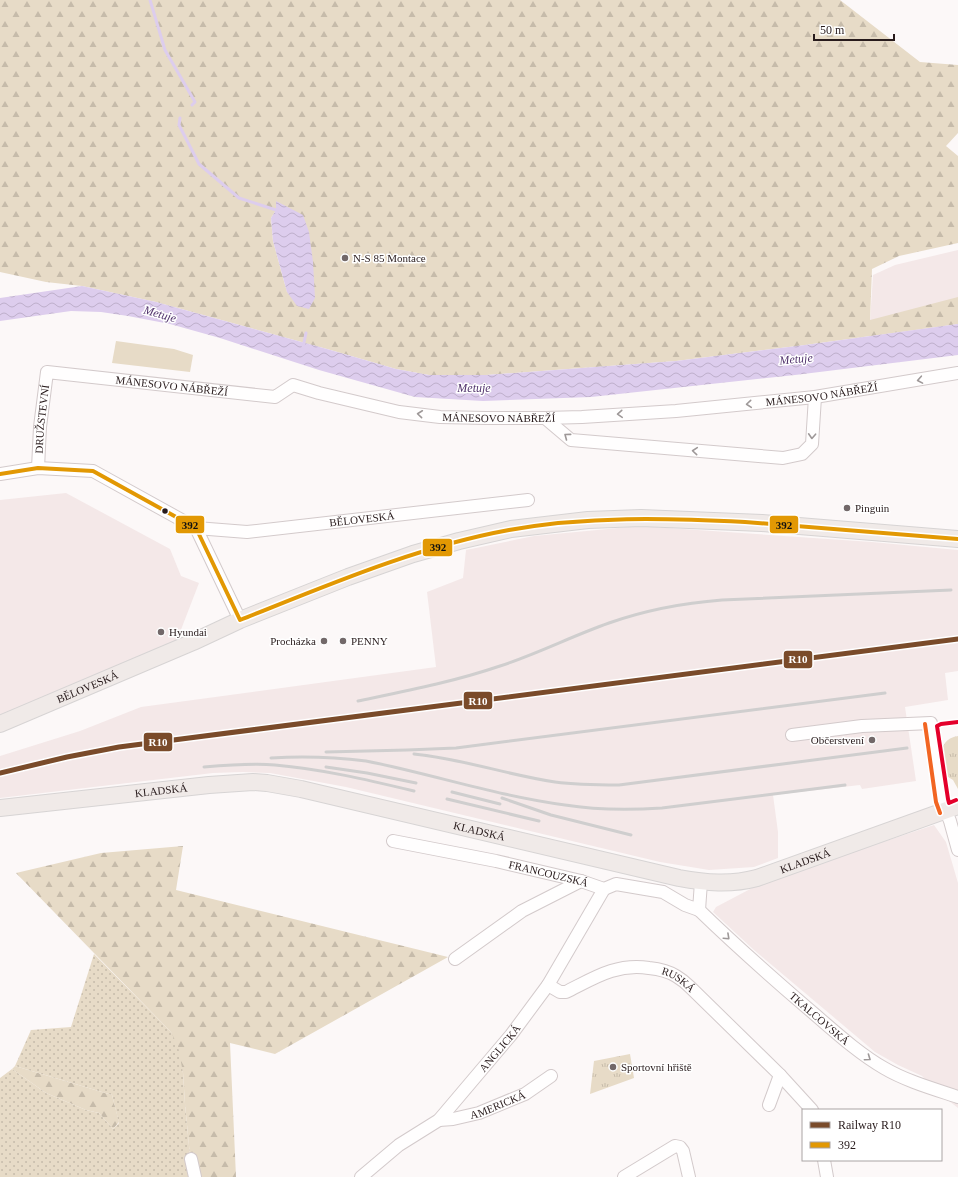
<svg xmlns="http://www.w3.org/2000/svg" width="958" height="1177" font-family="Georgia,serif">
<style>
.built{fill:#f4e8e8}
.grass{fill:url(#grass-tufts)}
.forest{fill:url(#forest-firs);fill-rule:evenodd}
.garden{fill:url(#garden-dots)}
.pitch{fill:#e7dbc7}
.water{fill:url(#water-waves)}
.lines{fill:none;stroke-linecap:round;stroke-linejoin:round}
.stream{stroke:#ddcded;stroke-width:3}
.minor-casing{stroke:#d3cacb;stroke-width:14}
.major-casing{stroke:#d7d4d4;stroke-width:18}
.minor{stroke:#fffefe;stroke-width:12}
.major{stroke:#f0eae8;stroke-width:16}
.rail{stroke:#cfcece;stroke-width:3}
.bus-1-casing{stroke:#fff;stroke-width:7}
.bus-2-casing{stroke:#fff;stroke-width:7}
.bus-3-casing{stroke:#fff;stroke-width:7}
.bus-1{stroke:#e29803;stroke-width:4}
.bus-2{stroke:#f26522;stroke-width:4}
.bus-3{stroke:#e4002b;stroke-width:4}
.rail-1-casing{stroke:#fff;stroke-width:8}
.rail-1{stroke:#7a4b2a;stroke-width:5}
.oneway{stroke:#9e9898}
.poi-dot{fill:#726869;stroke:#fff;stroke-width:1.5}
.bus-dot{fill:#281b1c;stroke:#fff;stroke-width:1.5}
.labels{text-anchor:middle;dominant-baseline:central;stroke-width:3;stroke-linejoin:round;paint-order:stroke}
.poi-label{font-size:11px;fill:#281b1c;stroke:#fff;text-anchor:start}
.street-label{font-size:11px;fill:#281b1c;stroke:#fff}
.water-label{font-size:12px;font-style:italic;fill:#51336c;stroke:#fff}
.line-badge{stroke:#fff;stroke-width:1.5}
.badge-label{font-size:11px;text-anchor:middle;font-weight:bold;fill:#fff}
.pale-badge-label{font-size:11px;text-anchor:middle;font-weight:bold;fill:#111}
</style>
<defs>
<pattern id="grass-tufts" width="24" height="20" patternUnits="userSpaceOnUse"><rect width="24" height="20" fill="#e7dbc7"/><path d="M3 7l-1-3M5 7V3M7 7l1-3M15 17l-1-3M17 17v-4M19 17l1-3" fill="none" stroke="#c6bbaa"/></pattern>
<pattern id="forest-firs" width="22" height="20" patternUnits="userSpaceOnUse"><rect width="22" height="20" fill="#e7dbc7"/><path d="M5 1l3.5 6h-7zM16 11l3.5 6h-7z" fill="#c6bbaa"/></pattern>
<pattern id="garden-dots" width="8" height="8" patternUnits="userSpaceOnUse"><rect width="8" height="8" fill="#e7dbc7"/><path d="M2 2h.1M6 6h.1" fill="none" stroke="#c6bbaa" stroke-width="1.8" stroke-linecap="round"/></pattern>
<pattern id="water-waves" width="16" height="10" patternUnits="userSpaceOnUse"><rect width="16" height="10" fill="#ddcded"/><path d="M0 5q4-4 8 0t8 0" fill="none" stroke="#beafcb"/></pattern>
</defs>
<rect width="100%" height="100%" fill="#fcf8f8"/>
<g class="built">
<path d="M958 250V324L869 337 873 275 895 265Z"/>
<path d="M66 493 170 549 181 576 199 583 177 640 0 716V500Z"/>
<path d="M639 526 872 542 958 550V671L945 673 948 700 905 707 916 781 862 789 860 785 773 795 778 832V858L754 867 709 870 660 862 346 787 270 773 243 772 213 773 0 798V756L80 731 141 707 436 667 427 592 463 578 466 550 534 536Z"/>
<path d="M934 825 946 842 958 883V1108L935 1090 922 1076 898 1065 875 1052 754 950 713 912 716 907 754 887 780 876Z"/>
</g>
<g class="grass">
<path d="M958 736V789L953 780 945 775C942 759 936 740 958 736Z"/>
<path d="M630 1054 634 1078 590 1094 594 1061Z"/>
</g>
<g class="forest">
<path d="M0 0H840L920 62 958 65V133L946 146 958 156V243L899 256 872 269 870 320 958 297V324L805 345 676 361 486 375H429L396 369 327 349 254 329 156 302 82 286 46 282 0 272ZM276 202 287 292 273 241 271 218 276 210Z"/>
<path d="M183 846 176 890 448 957 275 1054 230 1043 236 1177H192L185 1104 183 1073 171 1032 16 873 101 853Z"/>
<path d="M15 1066 112 1095 119 1122 113 1129 99 1113 86 1110 46 1093 12 1069Z"/>
</g>
<path class="garden" d="M94 954 171 1032 178 1046 183 1073 185 1104 192 1177H0V1078L12 1069 46 1093 86 1110 99 1113 113 1129 119 1123 112 1095 15 1066 31 1030 71 1027Z"/>
<path class="pitch" d="M116 341 174 349 193 355 190 372 112 363Z"/>
<g class="water">
<path d="M276 201 303 215 309 232 313 262 315 298 309 309 297 306 287 292 273 241 271 218 276 210Z"/>
<path d="M82 286 156 302 254 329 327 349 396 369 429 375H486L676 361 805 345 958 324V355L795 375 591 397 483 401 415 397 319 370 220 338 170 324 128 316 101 312 71 311 0 321V298Z"/>
</g>
<g class="lines">
<g class="stream">
<path d="M150 0 165 50 195 102 192 105"/>
<path d="M180 118 179 125 199 164 239 198 276 210 277 214"/>
<path d="M303 347 306 333"/>
</g>
<g class="minor-casing">
<g id="minor">
<path d="M545 418 571 440 783 458 802 454 812 444 815 397"/>
<path id="s1" d="M38 468 40 427 47 372 275 397 293 385 319 393 399 412 440 417 486 418H545L582 417 676 411 815 397 958 373"/>
<path id="s2" d="M0 474 38 468 93 471 196 528 247 532 528 500"/>
<path d="M196 528 240 620"/>
<path d="M792 735 862 726 931 723 942 801 950 821 958 850"/>
<path id="s3" d="M393 841 496 861 581 881 604 889 616 884 663 892 685 905 699 910 701 882"/>
<path id="s4" d="M699 910C733 943 769 975 805 1006 830 1027 856 1052 884 1068 906 1081 934 1089 958 1097"/>
<path d="M455 959 522 911 581 881"/>
<path id="s5" d="M548 985 560 992H566C594 978 616 963 649 968 658 969 668 971 676 976 681 979 686 983 690 987L780 1075 769 1105"/>
<path d="M780 1075 812 1110"/>
<path id="s6" d="M439 1120 453 1119 479 1113 525 1094 551 1076"/>
<path d="M191 1159 195 1177"/>
<path d="M824 1160 827 1177"/>
<path id="s7" d="M361 1177 399 1145 439 1120 511 1035 548 985 604 889"/>
<path d="M624 1177 675 1146 680 1147 683 1151 689 1177"/>
</g>
</g>
<g class="major-casing">
<g id="major">
<path id="s8" d="M0 724 193 642 240 620 348 577 413 554 459 541 511 529 588 520 641 518 762 523 958 539"/>
<path id="s9" d="M0 808 209 785 253 782 267 783 301 789 679 878C706 883 731 885 757 878L958 806"/>
</g>
</g>
<use href="#minor" class="minor"/>
<use href="#major" class="major"/>
<g class="rail">
<path d="M358 701C406 691 453 682 500 666 537 654 572 636 609 623 646 610 683 603 722 600L951 590"/>
<path d="M326 752 407 750 456 748 885 693"/>
<path d="M414 754C463 759 508 775 555 782 577 785 598 785 619 785L907 748"/>
<path d="M271 758C303 756 334 757 366 761 432 774 497 796 565 805 596 810 630 810 662 808L845 785"/>
<path d="M204 767C228 765 252 763 275 765 322 769 368 780 414 791"/>
<path d="M326 767 367 773 416 783"/>
<path d="M452 792 500 804"/>
<path d="M502 798 551 815 631 835"/>
<path d="M447 799 539 821"/>
</g>
<g class="bus-1-casing">
<path id="bus-1" d="M0 474 38 468 93 471 196 528 240 620C328 585 416 547 509 530 587 516 666 518 745 522 816 527 887 533 958 539"/>
</g>
<g class="bus-2-casing">
<path id="bus-2" d="M925 724 936 802 940 813"/>
</g>
<g class="bus-3-casing">
<path id="bus-3" d="M956 800 949 803 948 799 937 726 941 724 958 722"/>
</g>
<use href="#bus-1" class="bus-1"/>
<use href="#bus-2" class="bus-2"/>
<use href="#bus-3" class="bus-3"/>
<g class="rail-1-casing">
<path id="rail-1" d="M0 773 67 757 119 747 958 639"/>
</g>
<use href="#rail-1" class="rail-1"/>
</g>
<defs><path id="oneway-chevron" d="M-2-3.5L2.5 0L-2 3.5" fill="none" stroke-width="1.6" stroke-linecap="round" stroke-linejoin="round"/></defs>
<g class="oneway">
<use href="#oneway-chevron" transform="translate(920 380) rotate(170)"/>
<use href="#oneway-chevron" transform="translate(749 404) rotate(175)"/>
<use href="#oneway-chevron" transform="translate(420 414) rotate(-174)"/>
<use href="#oneway-chevron" transform="translate(620 414) rotate(176)"/>
<use href="#oneway-chevron" transform="translate(567 436) rotate(-143)"/>
<use href="#oneway-chevron" transform="translate(812 436) rotate(93)"/>
<use href="#oneway-chevron" transform="translate(695 451) rotate(-175)"/>
<use href="#oneway-chevron" transform="translate(727 937) rotate(43)"/>
<use href="#oneway-chevron" transform="translate(868 1058) rotate(35)"/>
</g>
<g class="poi-dot">
<circle cx="345" cy="258" r="4"/>
<circle cx="847" cy="508" r="4"/>
<circle cx="161" cy="632" r="4"/>
<circle cx="324" cy="641" r="4"/>
<circle cx="343" cy="641" r="4"/>
<circle cx="872" cy="740" r="4"/>
<circle cx="613" cy="1067" r="4"/>
</g>
<circle class="bus-dot" cx="165" cy="511" r="3.5"/>
<g class="labels">
<g class="poi-label">
<text x="353" y="258">N-S 85 Montace</text>
<text x="855" y="508">Pinguin</text>
<text x="169" y="632">Hyundai</text>
<text x="316" y="641" text-anchor="end">Procházka</text>
<text x="351" y="641">PENNY</text>
<text x="864" y="740" text-anchor="end">Občerstvení</text>
<text x="621" y="1067">Sportovní hřiště</text>
</g>
<g class="street-label">
<text stroke="none"><textPath href="#s1" startOffset="222">MÁNESOVO NÁBŘEŽÍ</textPath></text>
<text stroke="none"><textPath href="#s1" startOffset="881">MÁNESOVO NÁBŘEŽÍ</textPath></text>
<text stroke="none"><textPath href="#s1" startOffset="557">MÁNESOVO NÁBŘEŽÍ</textPath></text>
<text stroke="none"><textPath href="#s1" startOffset="49">DRUŽSTEVNÍ</textPath></text>
<text stroke="none"><textPath href="#s2" startOffset="378">BĚLOVESKÁ</textPath></text>
<text stroke="none"><textPath href="#s8" startOffset="95">BĚLOVESKÁ</textPath></text>
<text stroke="none"><textPath href="#s9" startOffset="162">KLADSKÁ</textPath></text>
<text stroke="none"><textPath href="#s9" startOffset="486">KLADSKÁ</textPath></text>
<text stroke="none"><textPath href="#s9" startOffset="821">KLADSKÁ</textPath></text>
<text stroke="none"><textPath href="#s3" startOffset="159">FRANCOUZSKÁ</textPath></text>
<text stroke="none"><textPath href="#s5" startOffset="140">RUSKÁ</textPath></text>
<text stroke="none"><textPath href="#s4" startOffset="162">TKALCOVSKÁ</textPath></text>
<text stroke="none"><textPath href="#s7" startOffset="191">ANGLICKÁ</textPath></text>
<text stroke="none"><textPath href="#s6" startOffset="61">AMERICKÁ</textPath></text>
</g>
<g class="water-label">
<text transform="translate(160 314) rotate(16)">Metuje</text>
<text transform="translate(796 359) rotate(-5)">Metuje</text>
<text x="474" y="388">Metuje</text>
</g>
</g>
<g class="line-badge">
<rect x="175" y="515" width="30" height="19" rx="4" fill="#e29803"/>
<rect x="769" y="515" width="30" height="19" rx="4" fill="#e29803"/>
<rect x="422" y="538" width="31" height="19" rx="4" fill="#e29803"/>
<rect x="783" y="650" width="30" height="19" rx="4" fill="#7a4b2a"/>
<rect x="463" y="691" width="30" height="19" rx="4" fill="#7a4b2a"/>
<rect x="143" y="732" width="30" height="20" rx="4" fill="#7a4b2a"/>
</g>
<g class="badge-label">
<text x="798" y="663">R10</text>
<text x="478" y="705">R10</text>
<text x="158" y="746">R10</text>
</g>
<g class="pale-badge-label">
<text x="190" y="529">392</text>
<text x="784" y="529">392</text>
<text x="438" y="551">392</text>
</g>
<rect x="802" y="1109" width="140" height="52" fill="#ffffff" stroke="#a9a4a4"/>
<rect x="810" y="1122" width="20" height="6" fill="#7a4b2a" stroke="#a9a4a4"/>
<text x="838" y="1129" font-size="12" fill="#281b1c">Railway R10</text>
<rect x="810" y="1142" width="20" height="6" fill="#e29803" stroke="#a9a4a4"/>
<text x="838" y="1149" font-size="12" fill="#281b1c">392</text>
<path d="M814 34v6h80v-6" fill="none" stroke="#281b1c" stroke-width="2"/>
<text x="820" y="34" font-size="12" fill="#281b1c" stroke="#ffffff" stroke-width="3" paint-order="stroke">50 m</text>
</svg>
